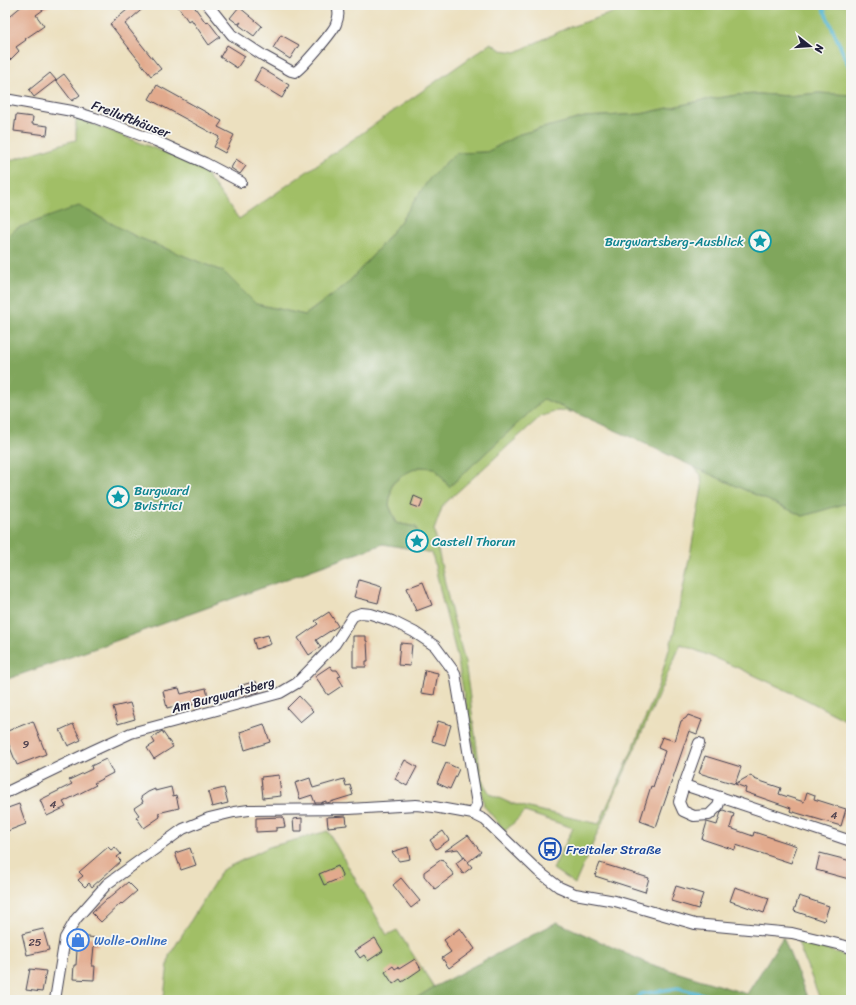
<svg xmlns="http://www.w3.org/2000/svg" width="856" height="1005" font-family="Sriracha,sans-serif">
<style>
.green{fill:#a1bf66;stroke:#627050}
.forest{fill:#80a65b;stroke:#51644b}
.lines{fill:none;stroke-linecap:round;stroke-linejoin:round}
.stream{stroke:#58b9d6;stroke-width:3.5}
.building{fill:#e2aa8d}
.street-casing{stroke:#403e4f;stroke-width:12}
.street{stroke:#fff;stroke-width:10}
.labels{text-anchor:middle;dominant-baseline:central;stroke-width:3.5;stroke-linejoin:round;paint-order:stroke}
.number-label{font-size:11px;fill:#524450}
.street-label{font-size:13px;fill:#22223b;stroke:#f6f6f2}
.culture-label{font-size:13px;fill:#0d838f;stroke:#f6f6f2;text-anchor:start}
.transit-label{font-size:13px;fill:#164399;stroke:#f6f6f2;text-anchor:start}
.shop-label{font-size:13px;fill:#366cbe;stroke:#f6f6f2;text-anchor:start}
</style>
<rect width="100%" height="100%" fill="#f6f6f2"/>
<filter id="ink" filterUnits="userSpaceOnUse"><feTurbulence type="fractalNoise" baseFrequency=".025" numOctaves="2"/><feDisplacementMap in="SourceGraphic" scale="8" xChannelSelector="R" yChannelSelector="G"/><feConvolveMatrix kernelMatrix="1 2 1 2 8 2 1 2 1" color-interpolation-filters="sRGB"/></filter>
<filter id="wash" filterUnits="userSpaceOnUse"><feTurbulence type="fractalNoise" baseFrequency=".012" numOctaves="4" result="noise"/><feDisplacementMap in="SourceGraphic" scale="16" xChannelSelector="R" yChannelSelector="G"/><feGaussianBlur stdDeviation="0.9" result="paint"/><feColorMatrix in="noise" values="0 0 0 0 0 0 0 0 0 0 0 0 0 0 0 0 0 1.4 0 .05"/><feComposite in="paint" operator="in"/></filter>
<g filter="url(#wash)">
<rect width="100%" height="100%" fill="#ece0bf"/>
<g class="green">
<path d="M636 5H851V95L819 93 788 96 759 94 737 95 700 101 641 114 585 117 520 134 487 152 456 153 430 178 400 222 375 253 347 284 305 315 256 304 224 272 135 236 79 206 5 239V162L68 142 76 140V117L201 167 239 219 491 43 501 50 516 52 567 28Z"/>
<path d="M544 399 572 412 557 411 540 417 443 505 434 530 449 602 465 662 480 770 484 784 490 794 510 803 533 809 599 824 631 753 658 687 673 636 691 550 702 487 701 475 694 467 803 516 844 504 851 506V723L805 699 743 670 681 644 575 884 553 869 573 828 525 812 505 831 484 806 457 656 443 603 432 553 423 551 416 527 397 523 389 505 392 484 404 474 419 467 435 468 449 487Z"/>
<path d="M328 831 387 935 397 930 434 987 413 1000H164V996L169 956 222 870 269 847Z"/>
<path d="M796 938 851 958V1000H819L820 999Z"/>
</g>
<g class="forest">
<path d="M819 93 851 95V506L844 504 803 516 694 467 635 439 544 399 449 487 435 468 419 467 404 474 392 484 389 505 396 523 416 527 423 551 383 544 110 643 5 680V239L17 228 79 206 135 236 224 272 256 304 305 315 347 284 375 253 400 222 430 178 456 153 487 152 520 134 585 117 641 114 700 101 737 95 759 94 788 96Z"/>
<path d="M557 922 647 963 747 994 783 937 807 997V1000H413L434 987Z"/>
</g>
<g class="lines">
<g class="stream">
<path d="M822 5 851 71"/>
<path d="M634 1000 641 994 678 988 724 1000"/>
</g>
</g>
<g id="blocks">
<g class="building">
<path d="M23 5H50L36 15 44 26 25 39 26 40 16 47 19 51 10 60 5 54V20Z"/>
<path d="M133 5H147L125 24 161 69 151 76 110 24Z"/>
<path d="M177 5H193L206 23 208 21 220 37 209 45 191 19 188 21Z"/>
<path d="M239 7 262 26 254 36 239 25 241 22 238 24 230 18Z"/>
<path d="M281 35 299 45 290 59 273 48Z"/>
<path d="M227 45 245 56 237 68 220 57Z"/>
<path d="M261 68 289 85 282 98 254 81Z"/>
<path d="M50 73 56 80 34 97 29 90Z"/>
<path d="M64 74 80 95 72 101 56 80Z"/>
<path d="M157 85 222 121 218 127 234 135 225 153 214 147 219 137 149 99Z"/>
<path d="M16 115 33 117 32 124 48 126 47 135 14 131Z"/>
<path d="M236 159 246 166 240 174 231 168Z"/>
<path d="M414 496 423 500 420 508 411 505Z"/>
<path d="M359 580 382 587 378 603 354 597Z"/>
<path d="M423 582 432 605 416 611 407 588Z"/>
<path d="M329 612 338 626 316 640 321 647 309 655 298 638 318 624 315 621Z"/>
<path d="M268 635 271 644 256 649 253 639Z"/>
<path d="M353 636H366V641H367L368 661H366V667H353Z"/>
<path d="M400 643 412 644 410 666 398 665Z"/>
<path d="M330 666 333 670H337L341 676 338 677 343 685 328 695 315 676Z"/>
<path d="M425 670 438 673 434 695 421 693Z"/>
<path d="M256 681 259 692 242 696 239 686Z"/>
<path d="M179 688 181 694 206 688 209 701 192 705 191 702 167 708 163 691Z"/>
<path d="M299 696 313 711 300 722 287 708Z"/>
<path d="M130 703 135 719 118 724 113 707Z"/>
<path d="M688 715 702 720 697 734 689 731 656 827 640 821 651 786 653 787 665 751 658 748 662 737 675 741 681 721 686 718Z"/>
<path d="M33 721 46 754 17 765 5 735V732Z"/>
<path d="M438 721 451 725 445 745 432 741Z"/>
<path d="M73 724 81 740 68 746 60 730Z"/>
<path d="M264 724 270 742 245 750 240 732Z"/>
<path d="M162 731 173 747 154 759 147 748 155 743 152 738Z"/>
<path d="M705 756 741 767 735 784 699 773Z"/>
<path d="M106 759 113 773 94 783 96 785 63 802 66 807 47 816 40 800 72 784 69 780 92 769 91 766Z"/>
<path d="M405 760 417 767 407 786 395 779Z"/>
<path d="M446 763 459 769 450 789 437 783Z"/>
<path d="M279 775 281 796 263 798 261 777Z"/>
<path d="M751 775 754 779 781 788 779 794 804 802 807 792 815 795 814 799 846 809 841 826 790 811 791 808 745 792 746 788 735 784Z"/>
<path d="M310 778 313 788 344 779 346 786 350 785 353 795 327 803H326V801L320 803H315L312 795 300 799 295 783Z"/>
<path d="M171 787 173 796 176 795 179 808 158 813 160 817 144 828 136 817 139 815 134 808 143 802 141 797 148 792 155 789V791Z"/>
<path d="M224 788 228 803 212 807 208 792Z"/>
<path d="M19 804 26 824 5 832V809Z"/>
<path d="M723 810 734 814 730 828 753 836 754 832 797 846 791 863 736 845 735 850 702 839 707 822 717 825 721 812Z"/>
<path d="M346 816 347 825 328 827 327 817Z"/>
<path d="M283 817 285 827 276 828V831L256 832V818Z"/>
<path d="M302 818V831H294L293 819Z"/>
<path d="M443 831 449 840 436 849 430 840Z"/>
<path d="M468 835 481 852 468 862 458 849 445 851Z"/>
<path d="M108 847 111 850 115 847 121 854 117 857 121 861 92 887 89 883 85 887 78 880 83 876 79 872Z"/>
<path d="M408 847 410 859 399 861 392 852Z"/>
<path d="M190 848 196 865 181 870 175 853Z"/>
<path d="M820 853 851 861V873L849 879 816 870Z"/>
<path d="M464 857 472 867 463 874 456 863Z"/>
<path d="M442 859 454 875 435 889 424 876V872Z"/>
<path d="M600 863 649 878 645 892 595 876Z"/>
<path d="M338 866 343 877 324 885 319 874Z"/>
<path d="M401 878 420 901 411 908 393 885Z"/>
<path d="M128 882 137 891 122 904 121 903 101 922 92 913 107 899H108Z"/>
<path d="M676 886 703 894 698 909 671 901Z"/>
<path d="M735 887 769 898 764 913 730 901Z"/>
<path d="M799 896 829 906 824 921 794 911Z"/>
<path d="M460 928 475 949 449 968 442 958 451 952 446 945 447 944 444 940Z"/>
<path d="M43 929 49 950 27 955 22 934Z"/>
<path d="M78 936 98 938V946H94L92 966H95L94 980 73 979 74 965H76Z"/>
<path d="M375 938 383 951 368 961 364 955 360 958 355 951Z"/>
<path d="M415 959 421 969 402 982 400 979 393 984 385 972 393 966 395 969 398 967 399 969Z"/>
<path d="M30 969 46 971 42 992 26 990Z"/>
</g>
</g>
</g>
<g filter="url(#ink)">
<use href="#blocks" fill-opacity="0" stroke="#403e4f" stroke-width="1"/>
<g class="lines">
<g class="street-casing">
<g id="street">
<path d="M208 5 232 35 264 56 291 71 295 72C301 69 334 31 336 24 339 16 339 13 337 5"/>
<path d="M5 99 72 111 95 118 156 141 205 163 241 182"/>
<path d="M699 743 684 785 851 841"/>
<path d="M684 785 679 802 683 811 694 816 709 815 718 806 721 797"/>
<path d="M5 793 92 751 131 733 280 693 297 683 335 644 353 616 361 613 371 614 392 621 414 632 435 646 455 673 477 804 473 814"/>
<path d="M55 1000 65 938 76 919 107 884 183 829 209 818 234 812 249 810 349 809 416 805 434 807 473 814 485 820 538 871 559 887 575 894 615 901 695 924 792 933 842 945 851 948"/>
</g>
</g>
<use href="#street" class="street"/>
</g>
</g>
<defs>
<g id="sight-ring" transform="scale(1.15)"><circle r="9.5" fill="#f6f6f2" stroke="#0f9aa8" stroke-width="1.5"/><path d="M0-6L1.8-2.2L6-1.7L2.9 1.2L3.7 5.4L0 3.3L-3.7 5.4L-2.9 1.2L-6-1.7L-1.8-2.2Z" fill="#0f9aa8"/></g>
<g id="bus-ring" transform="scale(1.15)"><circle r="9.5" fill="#f6f6f2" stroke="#1a4fb4" stroke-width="1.5"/><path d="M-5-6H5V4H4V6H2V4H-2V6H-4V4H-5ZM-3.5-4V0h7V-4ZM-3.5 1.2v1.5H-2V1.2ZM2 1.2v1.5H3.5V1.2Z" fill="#1a4fb4"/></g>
<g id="shop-ring" transform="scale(1.15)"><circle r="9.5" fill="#f6f6f2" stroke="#3f7fe0" stroke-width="1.5"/><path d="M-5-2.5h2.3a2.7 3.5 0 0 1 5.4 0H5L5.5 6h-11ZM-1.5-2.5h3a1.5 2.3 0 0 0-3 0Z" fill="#3f7fe0"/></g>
</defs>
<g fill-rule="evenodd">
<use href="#sight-ring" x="760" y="241"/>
<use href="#sight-ring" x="118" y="497"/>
<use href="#sight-ring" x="417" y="541"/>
<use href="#bus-ring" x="550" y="849"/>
<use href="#shop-ring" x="78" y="940"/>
</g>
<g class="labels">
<g class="number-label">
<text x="26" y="744">9</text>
<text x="53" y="804">4</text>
<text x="834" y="815">4</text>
<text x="35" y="942">25</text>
</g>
<g class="street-label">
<text transform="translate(131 119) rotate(21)">Freilufthäuser</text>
<text transform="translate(223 695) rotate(-15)">Am Burgwartsberg</text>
</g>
<g class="culture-label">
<text x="744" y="241" text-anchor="end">Burgwartsberg-Ausblick</text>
<text x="134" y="490">Burgward<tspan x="134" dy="15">Bvistrici</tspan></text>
<text x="432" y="541">Castell Thorun</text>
</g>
<g class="transit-label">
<text x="566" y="849">Freitaler Straße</text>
</g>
<g class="shop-label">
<text x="94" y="940">Wolle-Online</text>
</g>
</g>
<rect width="856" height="1005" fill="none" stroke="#f6f6f2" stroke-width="20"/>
<g transform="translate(810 46) rotate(107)" stroke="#f6f6f2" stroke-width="3" paint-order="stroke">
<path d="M0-3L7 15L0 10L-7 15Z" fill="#22223b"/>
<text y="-6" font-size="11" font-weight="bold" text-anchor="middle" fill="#22223b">N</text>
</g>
</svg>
